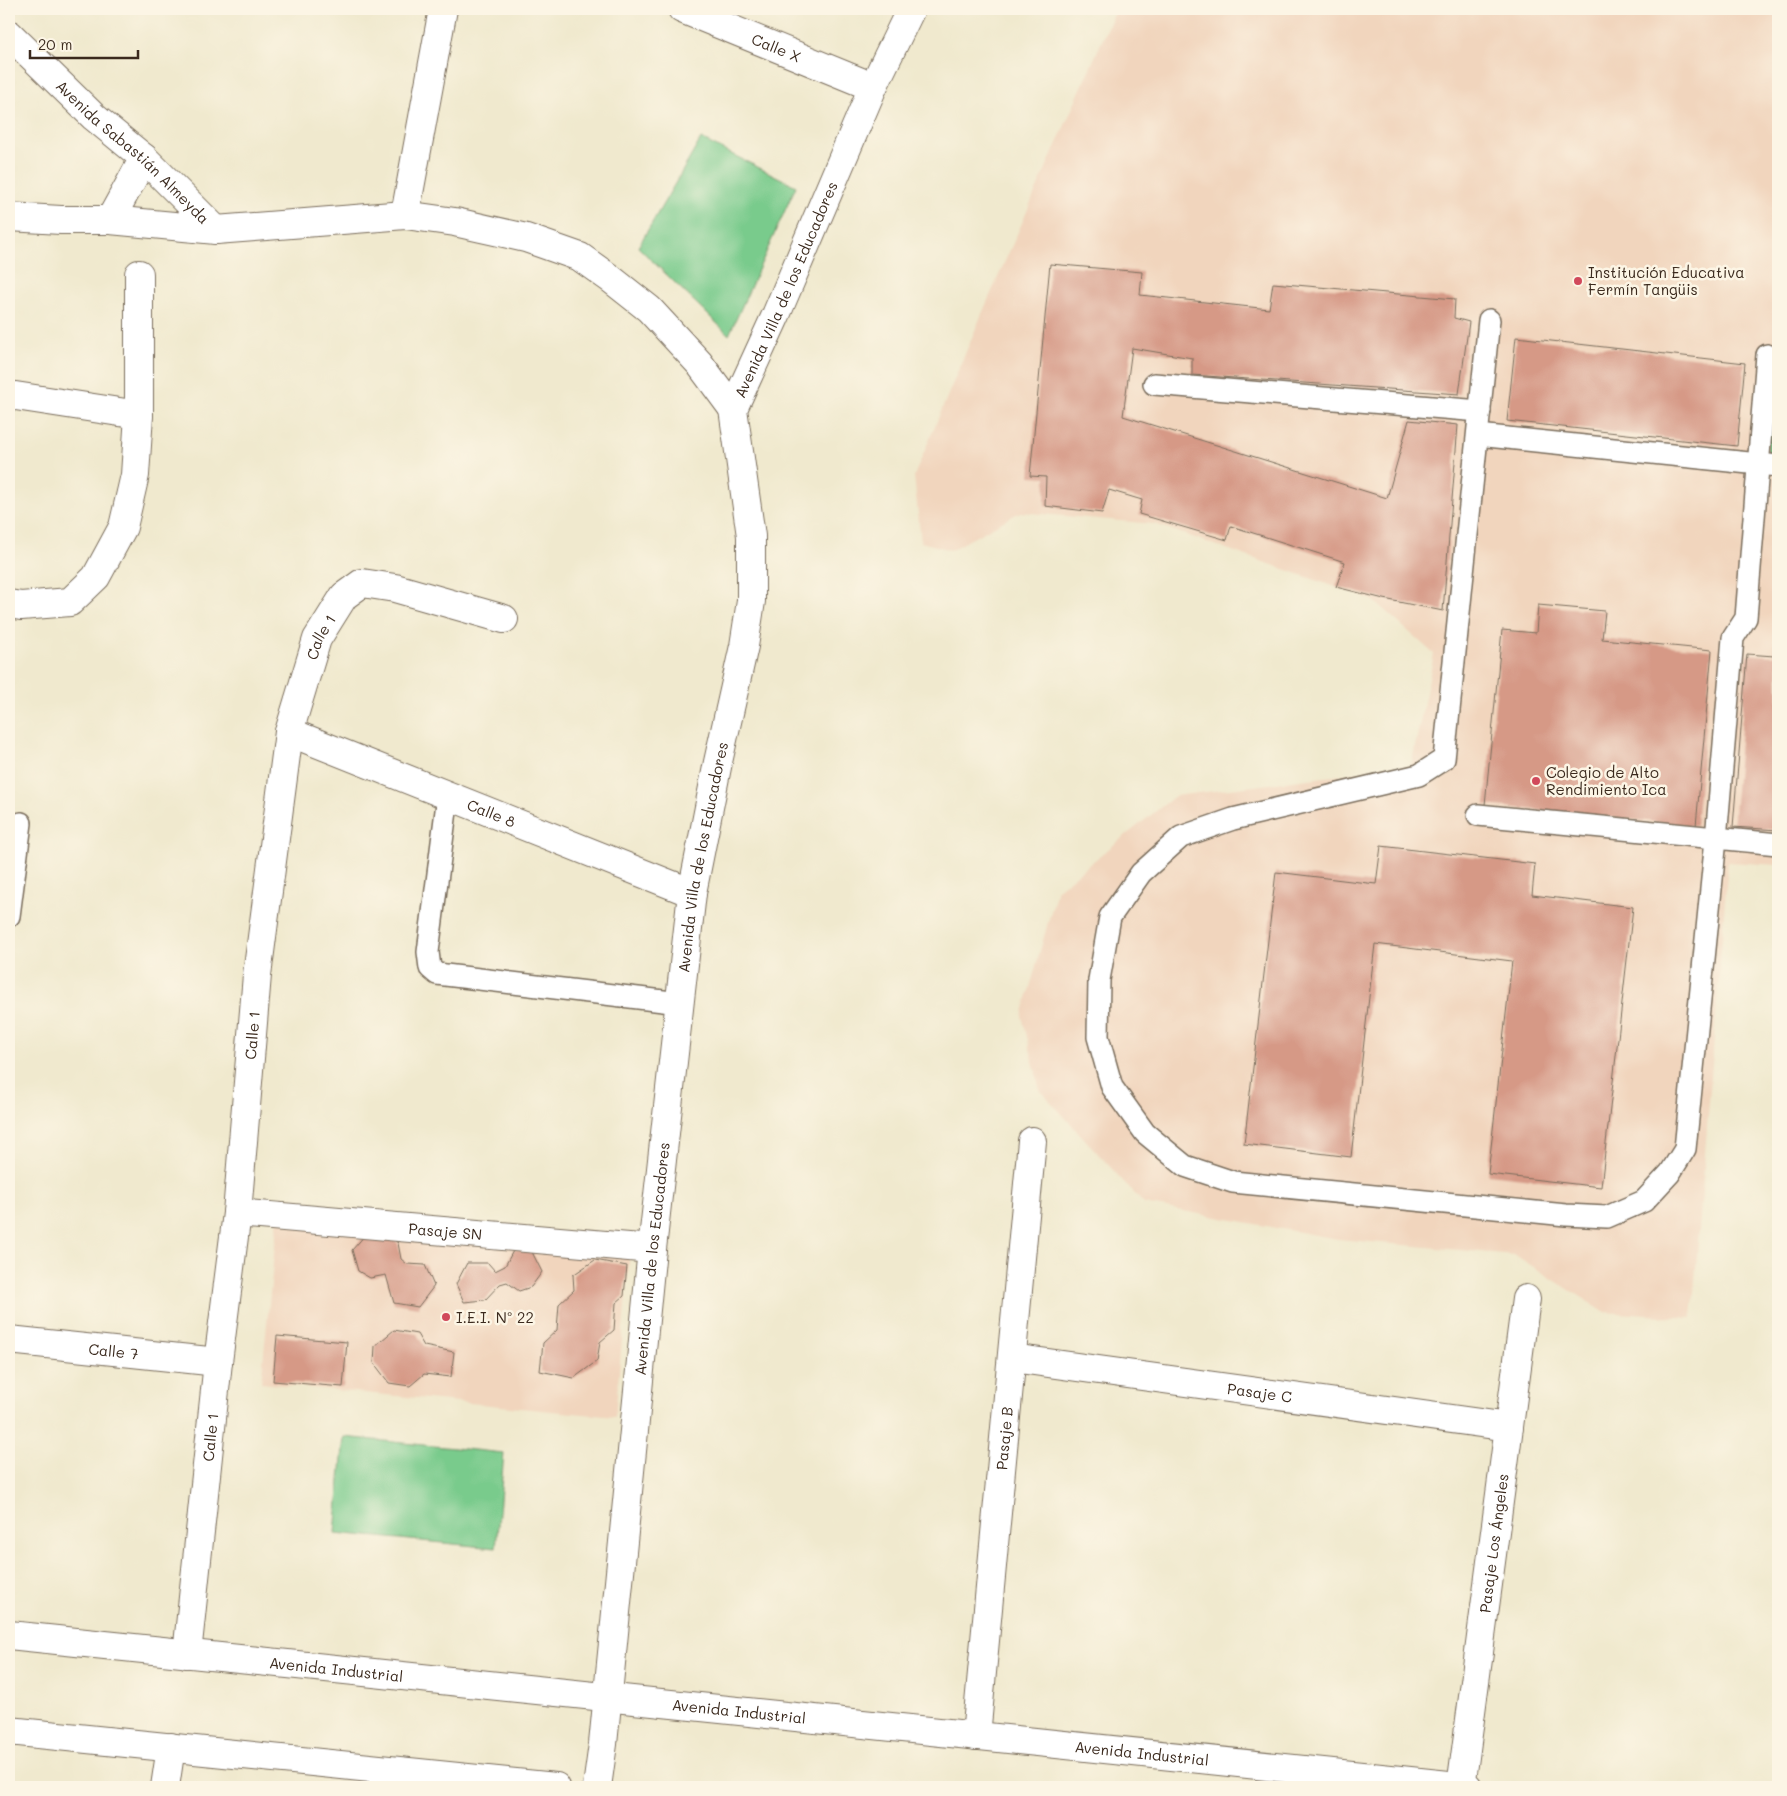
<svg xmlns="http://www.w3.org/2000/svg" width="1787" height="1796" font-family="Mali,sans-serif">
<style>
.built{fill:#f1d5bd}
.green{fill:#79cb8c;stroke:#5a7a55}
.building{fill:#d69986}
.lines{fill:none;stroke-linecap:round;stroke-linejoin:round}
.service-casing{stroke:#7a6d5c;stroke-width:24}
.minor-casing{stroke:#7a6d5c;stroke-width:30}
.tertiary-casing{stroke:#7a6d5c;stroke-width:30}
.service{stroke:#fff;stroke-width:21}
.minor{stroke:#fff;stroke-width:28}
.tertiary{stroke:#fff;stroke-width:28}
.poi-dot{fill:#d1495b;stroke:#fcf5e5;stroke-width:2}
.labels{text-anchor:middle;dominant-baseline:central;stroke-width:5;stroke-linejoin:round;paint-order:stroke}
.street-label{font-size:15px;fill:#3b2a1e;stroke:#fcf5e5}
.poi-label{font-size:15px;fill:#3b2a1e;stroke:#fcf5e5;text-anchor:start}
</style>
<rect width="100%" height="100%" fill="#fcf5e5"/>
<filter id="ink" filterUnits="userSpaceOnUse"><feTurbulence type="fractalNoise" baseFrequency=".02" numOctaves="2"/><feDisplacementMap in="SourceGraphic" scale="10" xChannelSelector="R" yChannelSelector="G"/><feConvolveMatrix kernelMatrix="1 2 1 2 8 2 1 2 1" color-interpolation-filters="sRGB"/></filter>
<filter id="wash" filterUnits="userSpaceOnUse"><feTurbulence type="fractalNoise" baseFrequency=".0096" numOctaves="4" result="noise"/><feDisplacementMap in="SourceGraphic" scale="20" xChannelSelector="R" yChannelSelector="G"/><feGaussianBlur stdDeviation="1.12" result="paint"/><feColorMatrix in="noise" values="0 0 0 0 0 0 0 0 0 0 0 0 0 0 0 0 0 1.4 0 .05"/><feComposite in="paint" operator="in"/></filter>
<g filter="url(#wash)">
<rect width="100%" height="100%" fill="#f0e9ce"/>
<g class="built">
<path d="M1116 9H1778V865L1728 862 1692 1318 1604 1312 1515 1255 1338 1239 1144 1204 1040 1090 1022 1016 1057 890 1175 796 1411 766 1434 654 1373 600 1155 524 1020 512 951 550 921 542 914 476 981 316Z"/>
<path d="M278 1215 630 1251 615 1417 261 1383Z"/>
</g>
<g class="green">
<path d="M701 139 796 186 729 335 638 247Z"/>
<path d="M1776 347H1778V453L1767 451Z"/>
<path d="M344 1437 504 1453 496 1548 335 1533Z"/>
</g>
<g id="blocks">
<g class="building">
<path d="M1050 264 1142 272 1140 295 1269 309 1273 283 1455 299 1454 318 1469 322 1459 394 1192 375V358L1132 348 1123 416 1387 498 1409 420 1458 425 1443 611 1384 599 1336 587 1345 562 1231 526 1227 540 1139 514 1142 500 1109 490 1102 513 1045 506 1046 477 1030 476Z"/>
<path d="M1516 337 1745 363 1737 446 1507 421Z"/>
<path d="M1538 605 1605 611 1602 639 1712 650 1696 826 1485 805 1502 630 1536 633Z"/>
<path d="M1777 614H1778V830L1733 827 1747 654 1774 656Z"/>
<path d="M1381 846 1535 864 1532 895 1633 907 1601 1187 1488 1174 1512 961 1375 944 1351 1157 1244 1144 1276 872 1376 884Z"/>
<path d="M383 1232 398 1243 401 1259 407 1264 425 1265 434 1286 418 1307 394 1303 386 1275 370 1278 358 1271 352 1250 367 1233Z"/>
<path d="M514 1249 532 1252 542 1272 531 1287 519 1291 507 1282 500 1284 485 1300 464 1302 456 1284 467 1263H488L495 1271 505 1266Z"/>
<path d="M595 1260 627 1266 624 1296 616 1303 614 1330 600 1342 597 1361 574 1378 540 1371 543 1343 557 1330 559 1304 574 1290 573 1275Z"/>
<path d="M394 1330 417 1334 424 1346 454 1352 451 1377 424 1374 410 1386 389 1383 374 1363 375 1346Z"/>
<path d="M277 1336 347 1342 343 1387 273 1381Z"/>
</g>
</g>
</g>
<g filter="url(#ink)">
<use href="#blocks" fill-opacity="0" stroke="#7a6d5c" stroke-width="1"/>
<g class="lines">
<g class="service-casing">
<g id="service">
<path d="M1489 320 1444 759 1419 775 1233 819 1181 837 1141 873 1110 917 1099 980 1098 1037 1112 1087 1145 1133 1185 1166 1233 1182 1566 1215 1607 1217 1644 1201 1670 1173 1685 1149 1716 839 1733 638 1746 618 1767 355"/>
<path d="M1154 384 1480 411"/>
<path d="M1478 435 1778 466"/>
<path d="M448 795 428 952 430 968 437 974 680 1003"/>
<path d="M1478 815 1778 844"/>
<path d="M9 916 21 823"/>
</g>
</g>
<g class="minor-casing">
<g id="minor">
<path id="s1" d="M682 9 873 87"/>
<path id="s2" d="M9 34 94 117 144 158 216 230"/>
<path d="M405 215 443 9"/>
<path d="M9 217 61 220H110L216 230 405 215 455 222 526 238 580 257 611 279 649 309 699 363 733 409"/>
<path d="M110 220 144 158"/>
<path d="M9 395 139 415"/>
<path d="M9 604 21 606 70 602 96 577 123 527 135 475 139 415V274"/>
<path id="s3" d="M289 732 692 893"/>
<path id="s4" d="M237 1213 652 1249"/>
<path id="s5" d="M9 1340 218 1362"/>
<path id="s6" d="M1012 1358 1509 1427"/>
<path id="s7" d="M187 1654 218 1362 237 1213 257 975 289 732 317 639 344 596 362 583 395 588 504 619"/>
<path id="s8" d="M976 1736 1032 1141"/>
<path d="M165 1787 171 1747"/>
<path id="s9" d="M597 1787 603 1744 652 1249 692 893 718 762 744 646 751 601V536L733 409 776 315 873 87 911 9"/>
<path id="s10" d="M1461 1787 1526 1299"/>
</g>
</g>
<g class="tertiary-casing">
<g id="tertiary">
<path id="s11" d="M9 1635 1468 1787"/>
<path d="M9 1731 556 1787"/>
</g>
</g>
<use href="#service" class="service"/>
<use href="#minor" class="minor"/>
<use href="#tertiary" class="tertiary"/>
</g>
</g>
<g class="poi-dot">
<circle cx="1578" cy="281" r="5"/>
<circle cx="1536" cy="781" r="5"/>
<circle cx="446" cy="1317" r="5"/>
</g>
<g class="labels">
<g class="street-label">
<text stroke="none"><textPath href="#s1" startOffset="102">Calle X</textPath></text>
<text stroke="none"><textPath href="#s2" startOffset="171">Avenida Sabastián Almeyda</textPath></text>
<text stroke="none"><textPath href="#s9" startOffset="1521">Avenida Villa de los Educadores</textPath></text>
<text stroke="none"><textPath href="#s7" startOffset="1028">Calle 1</textPath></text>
<text stroke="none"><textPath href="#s3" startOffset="218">Calle 8</textPath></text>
<text stroke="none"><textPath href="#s9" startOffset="936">Avenida Villa de los Educadores</textPath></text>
<text stroke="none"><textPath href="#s7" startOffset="622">Calle 1</textPath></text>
<text stroke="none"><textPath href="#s4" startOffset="209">Pasaje SN</textPath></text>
<text stroke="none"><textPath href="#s9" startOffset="531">Avenida Villa de los Educadores</textPath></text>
<text stroke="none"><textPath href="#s5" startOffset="105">Calle 7</textPath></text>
<text stroke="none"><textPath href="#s6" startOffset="250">Pasaje C</textPath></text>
<text stroke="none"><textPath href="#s7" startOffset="218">Calle 1</textPath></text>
<text stroke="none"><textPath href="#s8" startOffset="299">Pasaje B</textPath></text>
<text stroke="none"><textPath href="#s10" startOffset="246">Pasaje Los Ángeles</textPath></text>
<text stroke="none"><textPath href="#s11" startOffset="329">Avenida Industrial</textPath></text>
<text stroke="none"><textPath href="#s11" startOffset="734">Avenida Industrial</textPath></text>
<text stroke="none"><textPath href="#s11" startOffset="1139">Avenida Industrial</textPath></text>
</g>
<g class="poi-label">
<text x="1588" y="272">Institución Educativa<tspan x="1588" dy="17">Fermín Tangüis</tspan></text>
<text x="1546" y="772">Colegio de Alto<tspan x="1546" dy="17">Rendimiento Ica</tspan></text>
<text x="456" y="1317">I.E.I. Nº 22</text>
</g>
</g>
<rect width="1787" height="1796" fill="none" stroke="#fcf5e5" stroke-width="30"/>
<path d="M30 50v8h108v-8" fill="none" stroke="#3b2a1e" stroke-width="2.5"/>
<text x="38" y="50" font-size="15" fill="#3b2a1e" stroke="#fcf5e5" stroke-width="4" paint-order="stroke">20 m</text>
</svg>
